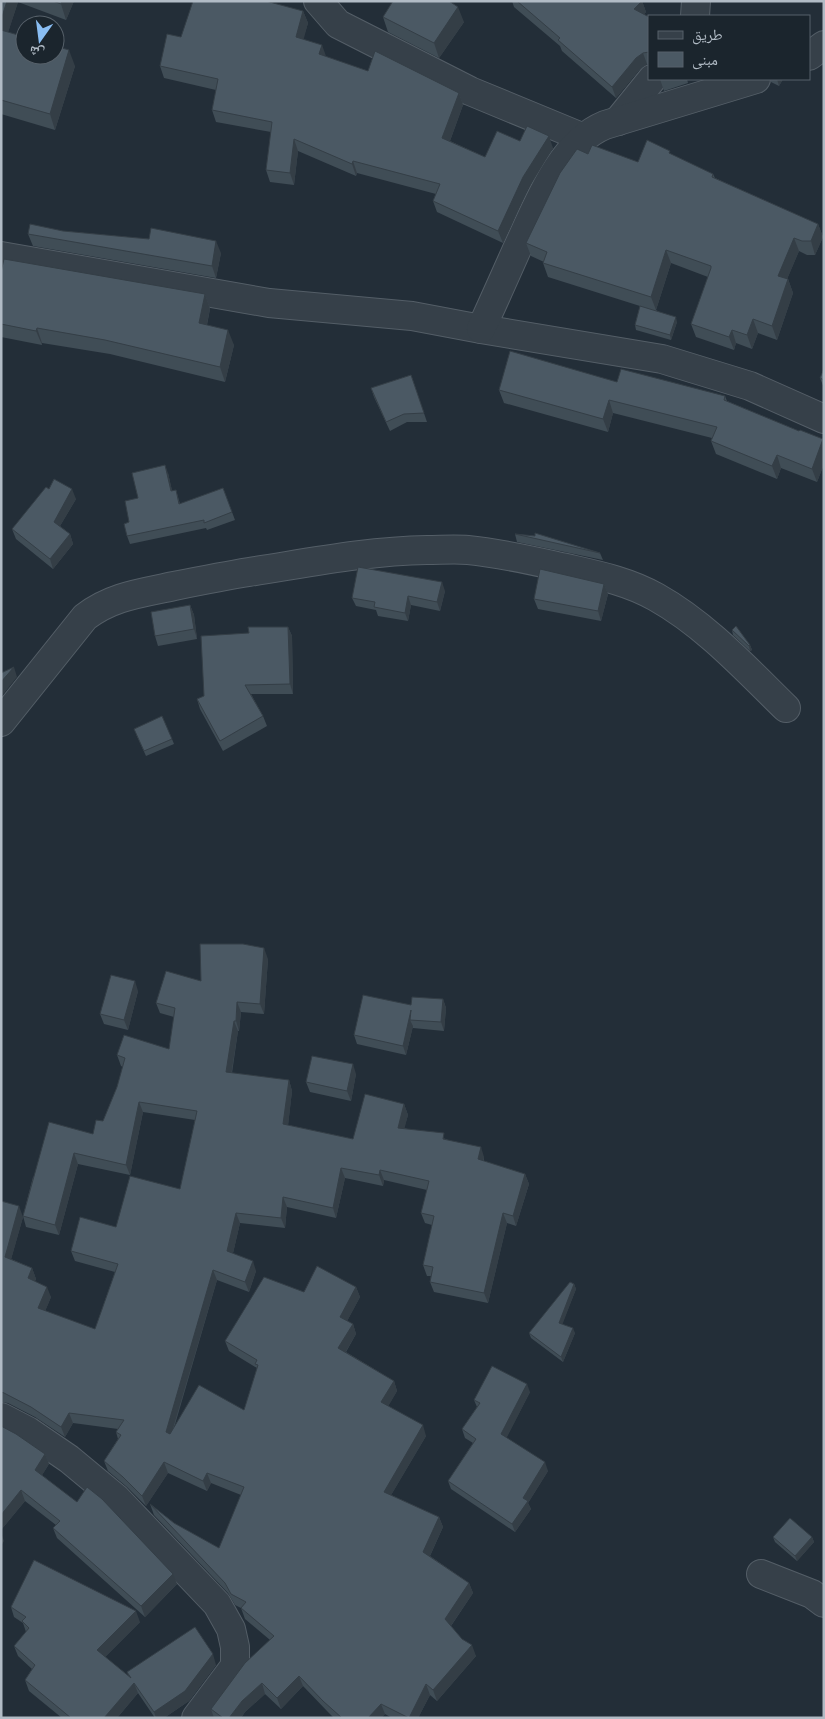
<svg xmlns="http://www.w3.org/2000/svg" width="825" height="1719" font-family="'Titillium Web','Noto Naskh Arabic',sans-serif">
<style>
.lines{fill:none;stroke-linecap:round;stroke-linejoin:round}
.street-casing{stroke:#545e67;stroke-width:30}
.street{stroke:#364049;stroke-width:28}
.wall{fill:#404d56}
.shaded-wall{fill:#343e46}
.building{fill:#4b5964;stroke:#343e46}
</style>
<rect width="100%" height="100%" fill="#232e38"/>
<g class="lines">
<g class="street-casing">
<g id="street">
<path d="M318 1 338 24 470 91 584 138"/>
<path d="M695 16 696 1"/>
<path d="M809 56 824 45"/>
<path d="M618 121 652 79"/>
<path d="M1 256 269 303 412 316 481 329 662 359 750 386 824 419"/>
<path d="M481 329C493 303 505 276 517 249 537 207 559 144 605 125L756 79"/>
<path d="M1 722 85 617C112 596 142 593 174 586 199 581 224 576 249 572 308 563 367 551 427 550 440 550 455 549 468 550 501 553 534 561 566 568 597 575 628 581 656 597 706 625 746 669 786 708"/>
<path d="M1 1417 28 1431 69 1459 116 1498 217 1604 231 1629 235 1647V1666L196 1718"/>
<path d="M761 1574 812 1594 824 1603"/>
</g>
</g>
<use href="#street" class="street"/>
</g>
<g class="wall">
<path d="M1 1H74L66 20 18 2 8 32 75 66 55 130 1 114Z"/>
<path d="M512 1H642L646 12 644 14 649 17V64H647L640 69 616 98 562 51 560 46 514 7Z"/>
<path d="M303 11 308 23 303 39 326 57 368 71 459 93 463 105 450 141 485 157 520 141 553 148 528 189 503 243 437 212 433 201 436 194 357 173 356 176 298 151 294 185 270 182 266 170 271 132 216 122 212 110 216 90 164 78 160 66 181 37Z"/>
<path d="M383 17 464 22 439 58 388 32Z"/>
<path d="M660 79H687L688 83 664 91Z"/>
<path d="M770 79H783L779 86 771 82Z"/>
<path d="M588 154 638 162 671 155 713 174 715 178 818 224 823 237 815 255H807L799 251 787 279H788L793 293 777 340 758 333 752 349 736 343 734 350 696 337 691 324 708 277 671 263 656 310 677 322 671 340 636 330 635 325 640 306 548 277 543 263 544 262 531 256 526 243Z"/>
<path d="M63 231 149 239 221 253 216 278 33 246 28 234Z"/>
<path d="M1 272 205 294 210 309 207 325 234 345 225 382 110 354 42 343V345L1 337Z"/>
<path d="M824 369V388L820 378Z"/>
<path d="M411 375 427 422H407L390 431 374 397 371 388Z"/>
<path d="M617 382 725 396 727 401 799 431 823 439 824 464 817 482 781 468 777 479 716 454 711 441 712 438 613 413 608 432 504 403 499 390Z"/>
<path d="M168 473 172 491 176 490 180 504 223 488 235 520 207 530 206 528 130 544 127 536 129 522 138 498Z"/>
<path d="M49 489 76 499 60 526 70 534 73 544 53 569 16 539 12 529Z"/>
<path d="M515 534 535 536 600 553 603 560 517 542Z"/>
<path d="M604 584 608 594 601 621 538 609 534 599Z"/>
<path d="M445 591 440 611 411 605 408 621 378 616 376 610 356 606 352 598Z"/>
<path d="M190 605 194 615 197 639 158 646 155 636Z"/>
<path d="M288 627 292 636 293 694H251L263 716 267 726 223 751 200 709 197 699 204 696 249 633Z"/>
<path d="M732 630 750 645 752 650 750 651 733 635Z"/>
<path d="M136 734 172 739 174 744 146 756Z"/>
<path d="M268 959 264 1014 241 1012 239 1031H238L232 1073 289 1080 292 1091 288 1125 353 1139 404 1104 408 1115 404 1128 446 1139 484 1157V1161L525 1174 529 1184 516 1226 507 1223 488 1303 434 1292 430 1282 431 1276H427L423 1265 432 1225 425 1223 421 1213 427 1190 384 1180 383 1186 345 1178 336 1218 287 1207 285 1228 240 1223 233 1253 256 1271 249 1292 217 1280 174 1428 244 1410 257 1368 229 1351 225 1341 304 1292 356 1287 360 1297 347 1321 353 1324 356 1334 346 1352 394 1381 397 1391 388 1406 426 1436 391 1495 439 1517 443 1527 430 1556 469 1583 473 1593 451 1626 476 1656 437 1701 430 1695 418 1718H392L385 1714 381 1718H334L327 1711 303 1686 281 1709 265 1694 245 1712 241 1718H214L211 1709 270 1640 245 1619 241 1608 235 1605 228 1593 154 1515 150 1504 174 1523 219 1548 241 1495 211 1483 207 1491 168 1473 146 1506 127 1487 108 1471 104 1461 118 1439 116 1432 118 1429 73 1423 65 1437 35 1417 8 1403 1 1402V1201L23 1217 11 1259 32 1268 36 1279 35 1281 51 1297 45 1311 95 1329 115 1272 75 1261 71 1251 116 1227 180 1189 195 1120 143 1112 130 1175 78 1164 59 1235 26 1227 23 1216 33 1177 93 1134 103 1121 117 1087 123 1067 121 1066 117 1055 169 1049 174 1017 160 1013 156 1003 201 981Z"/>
<path d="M138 991 128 1030 104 1024 100 1014Z"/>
<path d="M443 999 446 1008 444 1031 413 1028V1026L406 1055 357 1044 354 1035 411 1005Z"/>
<path d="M356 1074 351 1101 310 1092 306 1082Z"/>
<path d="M574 1284 576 1289 562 1324 575 1333 563 1362 531 1338 529 1333Z"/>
<path d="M530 1392 506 1438 548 1471 528 1503 531 1509 515 1532 451 1489 448 1481 473 1443 465 1438 462 1429 477 1407 474 1400Z"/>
<path d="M1 1426 45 1454 49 1464 42 1475 177 1584 145 1617 57 1538 53 1528 56 1525 25 1501 1 1530Z"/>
<path d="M773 1537H812L814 1542 797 1561 775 1542Z"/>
<path d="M11 1607 140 1622 105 1657 129 1676 127 1672 216 1665 189 1701 164 1718H155L138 1693 117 1718H62L29 1691 25 1680 32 1669 18 1656 14 1646 26 1632 23 1623 14 1617Z"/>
</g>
<g class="shaded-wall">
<path d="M7 1 18 2 4 45 1 37V20Z"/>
<path d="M62 1H74L66 20 61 4Z"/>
<path d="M642 1 646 12 639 20 634 9Z"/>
<path d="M458 7 464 22 439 58 434 43Z"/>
<path d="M303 11 308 23 301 49 296 37Z"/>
<path d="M322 45 326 56 319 54Z"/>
<path d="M69 50 75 66 55 130 50 114Z"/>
<path d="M643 53 647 64 640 69 616 98 612 87 636 58Z"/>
<path d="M777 79H783L779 86Z"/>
<path d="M459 93 463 105 447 149 442 138Z"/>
<path d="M549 136 553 148 528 189 503 243 498 231 523 177Z"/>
<path d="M294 139 298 151 294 185 290 173Z"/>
<path d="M353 161 357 173 356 176 352 164Z"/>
<path d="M818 224 823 237 815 255 811 241Z"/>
<path d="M794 238 799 251 783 289 778 276Z"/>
<path d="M216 241 221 253 216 278 212 266Z"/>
<path d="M666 250 671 263 656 310 651 297Z"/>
<path d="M788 279 793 293 777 340 772 326Z"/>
<path d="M205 294 210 309 204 338 199 323Z"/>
<path d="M676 317 677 322 671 340 670 335Z"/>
<path d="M753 319 758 333 752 349 747 335Z"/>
<path d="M37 328 42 343V345L36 331Z"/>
<path d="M228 330 234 345 225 382 220 367Z"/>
<path d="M732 330 736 343 734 350 729 337Z"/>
<path d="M609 400 613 413 608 432 603 419Z"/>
<path d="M823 439 824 464 817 482 812 469Z"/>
<path d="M777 455 781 468 777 479 772 466Z"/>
<path d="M165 465 168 473 174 499 171 491Z"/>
<path d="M72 489 76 499 57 531 54 522Z"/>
<path d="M70 534 73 544 53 569 50 559Z"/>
<path d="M442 582 445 591 440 611 437 602Z"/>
<path d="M604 584 608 594 601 621 598 611Z"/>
<path d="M408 596 411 605 408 621 405 613Z"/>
<path d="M190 605 194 615 197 639 194 629Z"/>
<path d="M288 627 292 636 293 694 290 684Z"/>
<path d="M750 645 752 650 750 651 749 646Z"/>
<path d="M14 667 17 677 1 697V682Z"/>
<path d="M264 948 268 959 264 1014 260 1004Z"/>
<path d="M135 981 138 991 128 1030 124 1020Z"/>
<path d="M443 999 446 1008 444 1031 441 1022Z"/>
<path d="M237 1002 241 1012 239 1031 236 1021Z"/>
<path d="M411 1010 410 1020 413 1026 406 1055 403 1046Z"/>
<path d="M234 1021 238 1031 230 1082 226 1072Z"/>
<path d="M353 1064 356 1074 351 1101 347 1091Z"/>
<path d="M289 1080 292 1091 287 1135 283 1124Z"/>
<path d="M139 1102 143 1112 130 1175 126 1165Z"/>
<path d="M404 1104 408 1115 402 1138 398 1128Z"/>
<path d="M481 1147 484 1157 482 1170 478 1159Z"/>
<path d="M74 1153 78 1164 59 1235 55 1225Z"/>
<path d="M341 1168 345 1178 336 1218 333 1208Z"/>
<path d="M380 1170 384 1180 383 1186 379 1175Z"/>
<path d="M525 1174 529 1184 516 1226 513 1216Z"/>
<path d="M283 1197 287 1207 285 1228 281 1218Z"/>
<path d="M19 1206 23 1217 9 1267 5 1257Z"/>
<path d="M236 1213 240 1223 231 1262 227 1251Z"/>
<path d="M503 1213 507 1223 488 1303 484 1293Z"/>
<path d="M253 1261 256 1271 249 1292 245 1282Z"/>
<path d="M32 1268 36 1279 31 1289 28 1278Z"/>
<path d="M213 1270 217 1280 169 1442 166 1432Z"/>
<path d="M574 1284 576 1289 561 1328 559 1323Z"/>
<path d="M47 1287 51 1297 42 1319 38 1308Z"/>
<path d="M356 1287 360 1297 344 1327 340 1317Z"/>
<path d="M353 1324 356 1334 342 1358 338 1348Z"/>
<path d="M573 1328 575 1333 563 1362 561 1357Z"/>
<path d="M394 1381 397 1391 385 1412 381 1402Z"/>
<path d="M527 1384 530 1392 504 1443 501 1434Z"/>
<path d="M69 1413 73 1423 65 1437 61 1427Z"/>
<path d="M423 1425 426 1436 387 1502 384 1492Z"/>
<path d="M45 1454 49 1464 39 1480 35 1470Z"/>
<path d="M164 1462 168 1473 146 1506 142 1496Z"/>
<path d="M545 1462 548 1471 528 1503 531 1509 515 1532 512 1524 523 1498Z"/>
<path d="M207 1473 211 1483 207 1491 203 1481Z"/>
<path d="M21 1490 25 1501 1 1530V1515Z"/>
<path d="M439 1517 443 1527 427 1562 423 1552Z"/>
<path d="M1 1533 4 1541 1 1546Z"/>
<path d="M812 1537 814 1542 797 1561 795 1556Z"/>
<path d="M173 1574 177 1584 145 1617 141 1606Z"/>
<path d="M469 1583 473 1593 448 1630 445 1619Z"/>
<path d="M136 1611 140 1622 101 1661 97 1650Z"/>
<path d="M472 1645 476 1656 437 1701 433 1690Z"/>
<path d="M213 1654 216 1665 189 1701 164 1718H156L154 1712Z"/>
<path d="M299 1676 303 1686 281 1709 277 1698Z"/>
<path d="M134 1683 138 1693 117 1718H104Z"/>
<path d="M262 1683 265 1694 245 1712 241 1718H229L242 1701Z"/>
<path d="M426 1684 430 1695 418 1718H409Z"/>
<path d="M381 1704 385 1714 381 1718H368Z"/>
</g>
<g class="building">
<path d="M1 1H7L1 20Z"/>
<path d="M53 1H62L61 4Z"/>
<path d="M193 1H266L303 11 296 37 322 45 319 54 368 71 375 51 459 93 442 138 485 157 497 131 520 141 527 126 549 136 523 177 498 231 433 201 440 184 353 161 352 164 294 139 290 173 266 170 272 122 212 110 218 79 160 66 167 34 181 37Z"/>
<path d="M393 1H449L458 7 434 43 383 17Z"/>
<path d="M517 1H642L634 9 649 17V52L643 53 636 58 612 87 558 40 560 38Z"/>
<path d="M1 30 25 37V55H55V46L69 50 50 114 1 100Z"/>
<path d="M647 140 670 151 669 153 713 174 712 177 818 224 811 241H802L794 238 778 276 788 279 772 326 753 319 747 335 732 330 729 337 691 324 711 268V266L666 250 651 297 543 263 547 252 526 243 560 173 577 149 588 154 592 145 638 162Z"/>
<path d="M30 224 63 231 149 239 151 228 216 241 212 266 28 234Z"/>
<path d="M4 259 205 294 199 323 228 330 220 367 105 340 37 328 36 331 1 324V272Z"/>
<path d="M640 306 676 317 670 335 635 325Z"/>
<path d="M510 351 617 382 621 369 725 396 724 400 799 431 800 430 823 439 812 469 777 455 772 466 711 441 717 427 609 400 603 419 499 390Z"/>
<path d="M824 369V380L820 378Z"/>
<path d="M411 375 424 413 404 414 386 422 371 388Z"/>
<path d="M165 465 171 491 176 490 179 504 223 488 232 512 204 523V520L127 536 124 524 129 522 125 501 138 498 132 473Z"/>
<path d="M54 479 72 489 54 522 70 534 50 559 12 529 46 487 49 489Z"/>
<path d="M535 533 600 553 515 534 535 536Z"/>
<path d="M358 567 442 582 437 602 408 596 405 613 374 607 375 602 352 598Z"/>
<path d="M540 569 604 584 598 611 534 599Z"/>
<path d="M190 605 194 629 155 636 151 612Z"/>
<path d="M736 626 750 645 749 646 732 630Z"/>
<path d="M248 627H288L290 684 245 685 263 716 220 741 197 699 204 696 201 636 249 633Z"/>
<path d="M14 667 1 682V673Z"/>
<path d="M162 716 172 739 144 751 134 729Z"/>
<path d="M200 944H243L264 948 260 1004 237 1002 236 1021H234L226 1072 289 1080 283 1124 353 1139 365 1094 404 1104 398 1128 444 1133 443 1139 481 1147 478 1159 525 1174 513 1216 503 1213 484 1293 430 1282 433 1267 423 1265 434 1216 421 1213 429 1181 380 1170 379 1175 341 1168 333 1208 283 1197 281 1218 236 1213 227 1251 253 1261 245 1282 213 1270 166 1432 170 1434 199 1385 244 1410 258 1365 255 1364 257 1360 225 1341 264 1277 304 1292 317 1266 356 1287 340 1317 353 1324 338 1348 394 1381 381 1402 423 1425 384 1492 439 1517 423 1552 469 1583 445 1619 462 1639 472 1645 433 1690 426 1684 409 1718 381 1704 368 1718H342L323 1701 299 1676 277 1698 262 1683 242 1701 229 1718H223L211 1709 245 1663 274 1636 241 1608 246 1602 231 1594 225 1583 150 1504 174 1523 219 1548 244 1487 207 1473 203 1481 164 1462 142 1496 123 1477 104 1461 121 1435 116 1432 124 1420 69 1413 61 1427 31 1407 4 1393 1 1392V1201L19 1206 5 1257 32 1268 28 1278 47 1287 38 1308 95 1329 118 1264 71 1251 80 1217 116 1227 130 1176 180 1189 197 1111 139 1102 126 1165 74 1153 55 1225 23 1216 49 1122 93 1134 96 1120 103 1121 117 1087 125 1058 117 1055 124 1035 169 1049 175 1008 156 1003 166 971 201 981Z"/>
<path d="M111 975 135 981 124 1020 100 1014Z"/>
<path d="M363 995 411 1005 412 997 443 999 441 1022 410 1020 411 1010 403 1046 354 1035Z"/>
<path d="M312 1056 353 1064 347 1091 306 1082Z"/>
<path d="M570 1282 574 1284 559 1323 573 1328 561 1357 529 1333Z"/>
<path d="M492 1366 527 1384 501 1434 545 1462 523 1498 528 1501 512 1524 448 1481 476 1439 462 1429 480 1403 474 1400Z"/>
<path d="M1 1426 16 1434 45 1454 35 1470 77 1502 87 1487 102 1499 173 1574 141 1606 53 1528 60 1521 21 1490 1 1515Z"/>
<path d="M790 1518 812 1537 795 1556 773 1537Z"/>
<path d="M34 1560 136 1611 97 1650 131 1678 127 1672 195 1627 213 1654 185 1691 154 1712 134 1683 104 1718H71L25 1680 35 1665 14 1646 29 1628 22 1621 26 1617 11 1607Z"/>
</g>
<rect width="825" height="1719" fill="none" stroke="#b1bbc5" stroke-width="5"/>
<rect x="648" y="15" width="162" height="65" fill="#1b252d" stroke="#57616a"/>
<rect x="658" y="31" width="25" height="8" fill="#364049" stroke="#57616a"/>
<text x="692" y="40" font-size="15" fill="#b1bbc5">طريق</text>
<rect x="658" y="52" width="25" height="15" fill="#4b5964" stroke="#57616a"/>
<text x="692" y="65" font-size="15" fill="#b1bbc5">مبنى</text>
<g transform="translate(40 40) rotate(194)"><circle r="24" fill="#1b252d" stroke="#57616a"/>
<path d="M0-4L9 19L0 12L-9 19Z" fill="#89bdf2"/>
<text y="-8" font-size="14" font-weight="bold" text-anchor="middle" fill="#b1bbc5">ش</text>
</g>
</svg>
